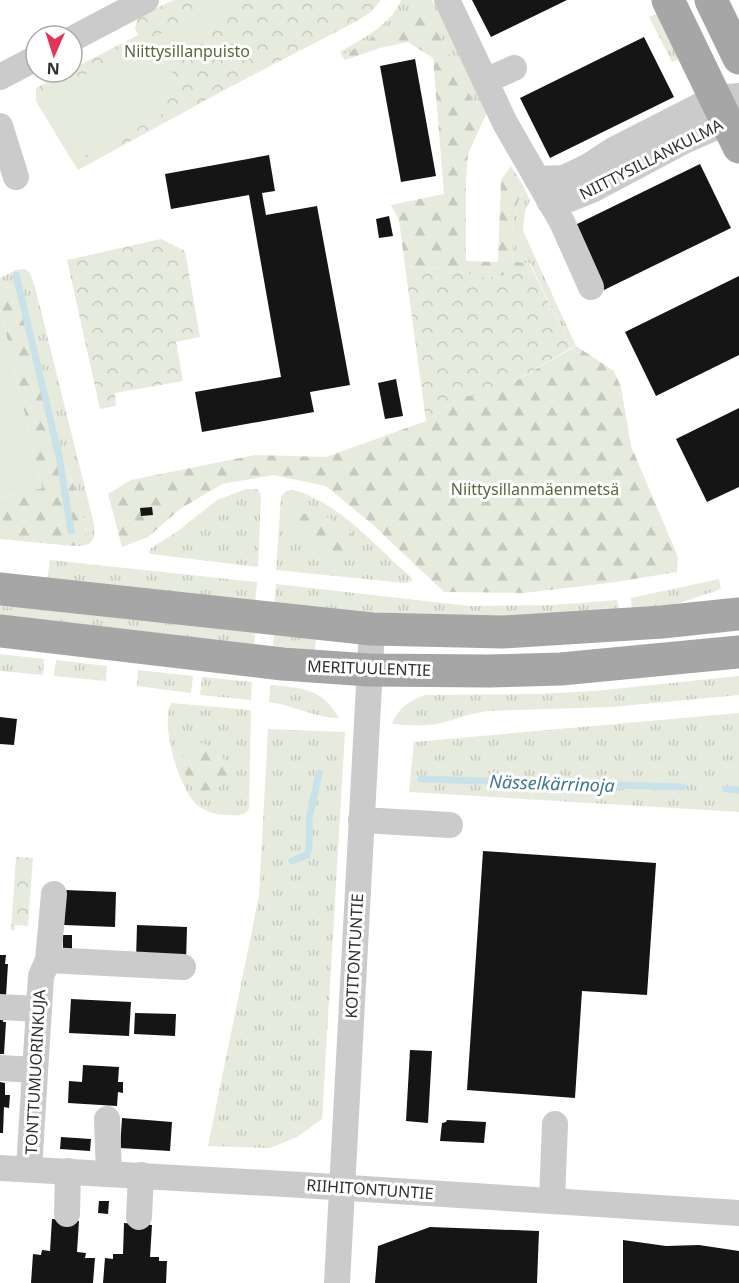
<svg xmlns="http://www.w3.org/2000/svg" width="739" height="1283" font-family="'Noto Sans',sans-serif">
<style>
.grass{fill:url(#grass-tufts)}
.forest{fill:url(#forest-firs)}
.park{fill:url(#park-crowns)}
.pitch{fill:#e6ebdd}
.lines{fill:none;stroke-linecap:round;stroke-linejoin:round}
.stream{stroke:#c9e1eb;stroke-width:7}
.building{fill:#151515}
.minor{stroke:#cbcbcb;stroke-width:26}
.major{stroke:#a6a6a6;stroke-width:33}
.labels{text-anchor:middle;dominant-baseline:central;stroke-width:6;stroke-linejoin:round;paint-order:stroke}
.park-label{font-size:16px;fill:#56693d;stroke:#fff}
.street-label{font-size:16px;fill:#2e2e2e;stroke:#fff}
.water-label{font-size:18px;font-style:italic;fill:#3e788f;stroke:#fff}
</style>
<defs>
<pattern id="grass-tufts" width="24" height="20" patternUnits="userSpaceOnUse" patternTransform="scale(1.5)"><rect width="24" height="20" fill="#e6ebdd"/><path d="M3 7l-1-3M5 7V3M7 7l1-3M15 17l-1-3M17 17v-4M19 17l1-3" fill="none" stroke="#c6cabe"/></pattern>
<pattern id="forest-firs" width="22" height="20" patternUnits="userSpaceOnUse" patternTransform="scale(1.5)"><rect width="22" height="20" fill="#e6ebdd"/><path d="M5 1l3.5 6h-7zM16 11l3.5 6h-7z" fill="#c6cabe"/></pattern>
<pattern id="park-crowns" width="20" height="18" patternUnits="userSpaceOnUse" patternTransform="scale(1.5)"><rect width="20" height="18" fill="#e6ebdd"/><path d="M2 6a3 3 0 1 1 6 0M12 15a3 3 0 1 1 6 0" fill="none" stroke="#c6cabe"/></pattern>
</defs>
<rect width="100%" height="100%" fill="#fff"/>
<g class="grass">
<path d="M401 0H432L488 111 483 121 438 32 428 17 414 15 396 23 342 56 340 52C362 39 392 24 401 0Z"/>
<path d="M659 13 681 58 672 62 649 17Z"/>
<path d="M524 187 530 201 525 211 523 231 576 346 571 348 530 263H513C510 235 512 213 524 187Z"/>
<path d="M25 269 30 273 35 287 94 524C96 543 91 547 72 546L82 543 86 536 85 523 74 486 61 452 27 307 17 285 0 289V278L16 270Z"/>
<path d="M246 489H258L261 495 258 567 151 554 149 552 151 548 178 531 217 500Z"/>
<path d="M293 490C341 503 374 546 411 577L412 581 405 583 276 570 281 496 286 491Z"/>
<path d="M50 560 257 582 255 604 47 582Z"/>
<path d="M719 579 721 589 671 606 632 610 631 598Z"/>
<path d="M276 584 469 606 553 605 617 600 619 609 578 615 378 617 274 607Z"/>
<path d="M0 606 45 608 255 631 254 644 0 616Z"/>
<path d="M274 633 316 639 315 650 273 646Z"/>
<path d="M0 654 44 659 43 675 0 671Z"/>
<path d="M56 660 107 666 106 681 54 676Z"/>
<path d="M138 670 193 676 191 693 137 686Z"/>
<path d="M739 676V695L612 707 488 711C471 713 457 719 441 723 425 727 408 725 392 724 398 708 409 701 425 695L538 694 595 691Z"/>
<path d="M202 677 252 682 251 700 200 695Z"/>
<path d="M270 685C302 688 322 688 339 718 315 718 293 705 269 702Z"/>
<path d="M171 703 251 710 249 809C244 816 236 816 228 815 217 815 206 812 197 805 179 789 160 725 171 703Z"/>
<path d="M739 713V812L409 792 414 742Z"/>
<path d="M268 729 345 732 322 1119 297 1137 270 1148 208 1146 259 896Z"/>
</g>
<g class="forest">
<path d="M414 15 428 17 438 32 483 121 468 154 466 179V261L498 262 501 180 511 166 524 187C512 212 510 235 513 262L529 263 533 271 487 278 453 270 405 266 399 220 391 205 444 194 433 58 408 42 380 48 345 60 342 56 396 23Z"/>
<path d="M17 285 27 307 61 452 74 486 85 523 86 536 82 543 72 546 0 539V498L42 488 0 308V289Z"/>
<path d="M576 346 614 371 621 387 631 446 678 557 677 572 609 583 524 593 444 592 372 524 326 486 273 475 222 484 180 509 148 537 122 547 108 494 131 480 255 455 326 457 426 421 463 396H490Z"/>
<path d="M287 510 297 514 318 513 348 527 357 547 358 556C324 559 296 545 287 510Z"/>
<path d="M202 743 221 752 229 773 221 786 200 793 188 783 181 760 191 746Z"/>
</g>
<g class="park">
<path d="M174 0H381L371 12 357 21 228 88 78 170 36 101V88L67 72H72V69L138 35 135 28 138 16Z"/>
<path d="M161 239 185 251 200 337 176 342 183 381 115 393 116 406 100 409 67 260Z"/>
<path d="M405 266 453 270 487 278 533 271 571 348 490 396H463L426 421Z"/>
<path d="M16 857 33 858 28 926 15 925V930H11Z"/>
</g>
<g class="pitch">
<path d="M217 3 225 7 226 19 178 50 161 115 73 162 36 101 143 44 211 4Z"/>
<path d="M0 308 42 488 0 498Z"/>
</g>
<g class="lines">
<g class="stream">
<path d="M16 275 59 456 71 531"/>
<path d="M421 779 683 787"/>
<path d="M726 789 739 790"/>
<path d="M292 861 307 855 309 847V819L319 773"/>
</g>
</g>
<g class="building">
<path d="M472 0H567L491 37Z"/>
<path d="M644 37 674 97 550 158 520 98Z"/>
<path d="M415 59 436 176 401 182 380 66Z"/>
<path d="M269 155 275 191 262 193 266 215 317 206 350 385 310 392 314 412 202 432 195 392 281 377 249 195 171 209 165 174Z"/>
<path d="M700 164 731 228 604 290 573 226Z"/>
<path d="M389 216 393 236 379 238 376 219Z"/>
<path d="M739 276V355L656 396 625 332Z"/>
<path d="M396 379 403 416 385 419 378 383Z"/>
<path d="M739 408V487L707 502 676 439Z"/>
<path d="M152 507 153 515 141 516 140 508Z"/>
<path d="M0 717 17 719 14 745 0 744Z"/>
<path d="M483 851 656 863 647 995 582 991 575 1098 467 1090Z"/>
<path d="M65 890 116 892 115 927 64 925Z"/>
<path d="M137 925 187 927 186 962 136 960Z"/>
<rect x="63" y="935" width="9" height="18"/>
<path d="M0 955H6L5 964H8L6 996H0Z"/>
<path d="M71 999 131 1002 129 1036 69 1033Z"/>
<path d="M0 1013 4 1014 3 1022H6L4 1054H0Z"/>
<path d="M135 1013 176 1014 175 1036 134 1034Z"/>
<path d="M410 1050 432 1051 428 1123 406 1121Z"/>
<path d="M83 1065 119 1067 118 1082H123V1093L118 1092 117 1106 68 1103 69 1081 82 1082Z"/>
<path d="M0 1082 5 1083V1095H10L9 1108 4 1107 3 1133H0Z"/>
<path d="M122 1118 172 1122 170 1151 120 1148Z"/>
<path d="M447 1120 486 1122 484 1143 440 1141 442 1123 446 1122Z"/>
<path d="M61 1137 91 1139 90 1151 60 1149Z"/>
<path d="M99 1201H109L108 1214 98 1213Z"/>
<path d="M52 1219 79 1221 77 1252 86 1253 85 1258H95L93 1283H31L33 1254 41 1255 42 1250 50 1251Z"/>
<path d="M124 1223 152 1225 150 1257H159V1261H167L166 1283H103L105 1258 113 1259V1254H123Z"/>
<path d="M430 1227 539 1231 537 1283H375L378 1246Z"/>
<path d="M623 1240 666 1246 699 1245 739 1251V1283H623Z"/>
</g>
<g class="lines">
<g class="minor">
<path d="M447 0 505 123 562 222 591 287"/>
<path d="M72 39 146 0"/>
<path d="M0 77 36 58"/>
<path d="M485 81 514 68"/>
<path d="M0 126 16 177"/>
<path d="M537 179 564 178 589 166 615 149 715 98 739 96"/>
<path d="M549 201 562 202 592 190 684 141 727 122 739 111"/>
<path d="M361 820 450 825"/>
<path d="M48 960 183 967"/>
<path d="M0 1007 39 1009"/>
<path d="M0 1068 35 1070"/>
<path d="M107 1119 109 1174"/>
<path d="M0 1168 302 1185 739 1213"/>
<path d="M29 1169 41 976 48 960 54 894"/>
<path d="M552 1201 555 1124"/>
<path d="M67 1214 68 1171"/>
<path d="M139 1217 141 1175"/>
<path d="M337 1283 372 629"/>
</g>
<g class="major">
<path d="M668 0 739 147"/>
<path d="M711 0 739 58"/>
<path d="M0 589 372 629 503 632 662 622 739 614"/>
<path d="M0 631 283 664 369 670 488 671 561 669 739 652"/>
</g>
</g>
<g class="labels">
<g class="park-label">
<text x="187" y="51">Niittysillanpuisto</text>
<text x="535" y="489">Niittysillanmäenmetsä</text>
</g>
<g class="street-label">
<text transform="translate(651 159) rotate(-27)">NIITTYSILLANKULMA</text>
<text transform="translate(369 668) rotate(2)">MERITUULENTIE</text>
<text transform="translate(354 956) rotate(-87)">KOTITONTUNTIE</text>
<text transform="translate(35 1072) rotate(-87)">TONTTUMUORINKUJA</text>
<text transform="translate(370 1189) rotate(4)">RIIHITONTUNTIE</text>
</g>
<g class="water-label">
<text transform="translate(552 783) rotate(2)">Nässelkärrinoja</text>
</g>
</g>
<g transform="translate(54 54) rotate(183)"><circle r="28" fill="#ffffff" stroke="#ababab" stroke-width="1.5"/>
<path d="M0-4.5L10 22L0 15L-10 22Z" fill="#e13555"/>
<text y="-9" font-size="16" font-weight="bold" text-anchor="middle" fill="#2e2e2e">N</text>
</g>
</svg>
